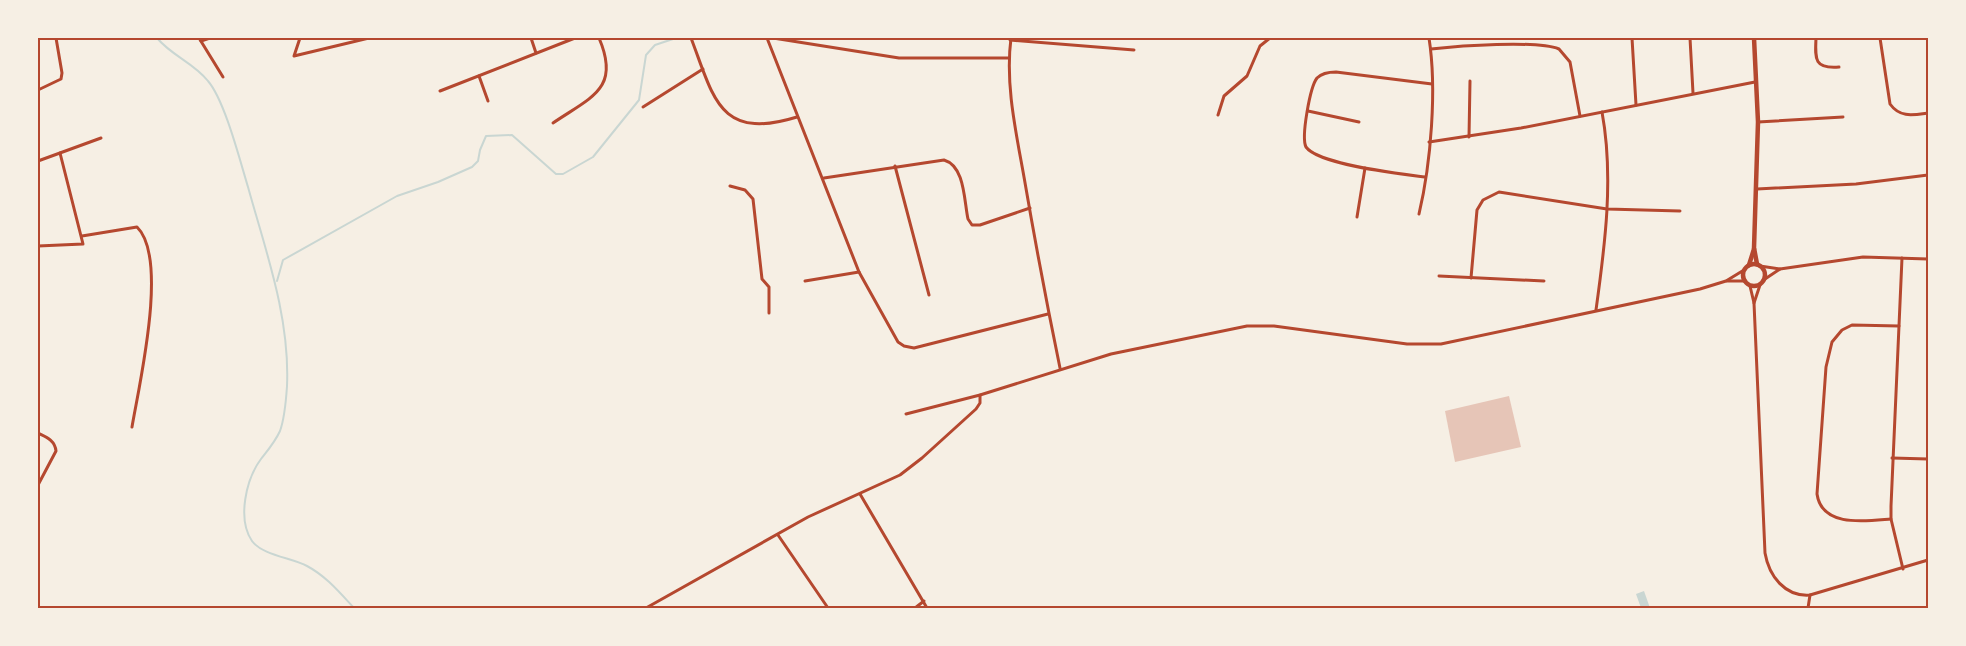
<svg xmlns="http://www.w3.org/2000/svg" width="1966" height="646" font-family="'Source Sans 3',sans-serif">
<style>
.water{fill:#c9d6d2}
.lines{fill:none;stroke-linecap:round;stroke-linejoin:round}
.stream{stroke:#c9d6d2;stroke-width:2}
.building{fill:#e6c5b7}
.minor{stroke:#b5482f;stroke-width:3}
.tertiary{stroke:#b5482f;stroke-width:4.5}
.neatline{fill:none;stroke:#b5482f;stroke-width:2}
</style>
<rect width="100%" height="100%" fill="#f6efe4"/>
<path class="water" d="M1644 591 1650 608H1641L1636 594Z"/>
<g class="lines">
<g class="stream">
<path d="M157 38C172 56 194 63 208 81 225 101 240 161 248 187 266 252 290 317 287 386 286 401 285 417 280 431 275 442 268 450 261 459 246 479 237 519 252 541 262 555 292 558 307 566 326 576 340 593 354 608"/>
<path d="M277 281 283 260 397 196 438 182 472 167 478 161 480 150 486 136 512 135 556 174H563L593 157 639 100 646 55 655 45 676 38"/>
</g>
</g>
<path class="building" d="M1509 396 1521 447 1455 462 1445 411Z"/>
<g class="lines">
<g class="minor">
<path d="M199 38 223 77"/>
<path d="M300 38 294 56 369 38"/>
<path d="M531 38 536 53"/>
<path d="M691 38C714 98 719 141 797 117"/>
<path d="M767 38 859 272 898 342 904 346 914 348 1048 314"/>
<path d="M773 38 899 58H1009"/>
<path d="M1011 38C1005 84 1016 132 1024 177 1035 241 1047 305 1060 368"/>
<path d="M1632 38 1636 105"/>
<path d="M1690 38 1693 93"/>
<path d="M1816 38C1815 59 1814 69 1839 67"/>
<path d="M1880 38 1890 104C1900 118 1913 115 1928 113"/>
<path d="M1010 40 1134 50"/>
<path d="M201 41 210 38"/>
<path d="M1431 49C1458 46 1536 40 1559 49L1570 62 1580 116"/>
<path d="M479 76 488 101"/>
<path d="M38 90 61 79 62 73 56 38"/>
<path d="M440 91 575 38"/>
<path d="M643 107 703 69"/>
<path d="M1308 111 1359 122"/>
<path d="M1218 115 1224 96 1247 76 1260 46 1270 38"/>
<path d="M1758 122 1843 117"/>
<path d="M553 123C591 97 621 89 599 38"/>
<path d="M1469 137 1470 81"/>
<path d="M1429 142 1521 128 1755 82"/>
<path d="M38 161 101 138"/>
<path d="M895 166 929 295"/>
<path d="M1425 177C1402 174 1319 165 1306 147 1301 137 1310 87 1317 78 1322 73 1329 72 1336 72L1432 84"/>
<path d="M824 178 944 160C965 166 964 201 968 219L972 225H980L1030 208"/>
<path d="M730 186 745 190 753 199 762 279 769 287V313"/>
<path d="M1757 189 1856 184 1928 175"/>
<path d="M1419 214C1431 163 1437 89 1429 38"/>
<path d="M1357 217 1365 168"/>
<path d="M82 236 137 227C169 258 139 385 132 427"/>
<path d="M38 246 83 244 60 153"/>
<path d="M1902 258 1891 506V519L1903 569"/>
<path d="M1760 266 1780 269 1863 257 1928 259"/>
<path d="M1439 276 1544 281"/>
<path d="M1471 278 1477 210 1483 200 1499 192 1607 209 1680 211"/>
<path d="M1765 279 1780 269"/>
<path d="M805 281 859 272"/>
<path d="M1727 281H1744"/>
<path d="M1750 286 1754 303 1765 553C1769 576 1785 597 1810 595L1928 560"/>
<path d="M1754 303 1760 285"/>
<path d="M1596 310C1605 245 1614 177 1602 112"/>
<path d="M906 414 980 395 1111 354 1247 326H1274L1407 344H1441L1700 289 1726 281 1744 270"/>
<path d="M38 433C46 437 55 440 56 451L38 485"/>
<path d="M1892 458 1928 459"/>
<path d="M860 494 927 608"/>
<path d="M1891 519C1866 521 1822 528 1817 494L1826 367 1832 342 1842 330 1852 325 1899 326"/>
<path d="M778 535 828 608"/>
<path d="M646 608 808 517 900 475 922 458 976 409 980 403V395"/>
<path d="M915 608 924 601"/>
<path d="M1808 608 1810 595"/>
</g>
<g class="tertiary">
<path d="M1754 38 1758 122 1754 248 1757 264"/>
<circle cx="1754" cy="275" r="11"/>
<path d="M1749 265 1754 249"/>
</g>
</g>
<rect width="1966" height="646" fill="none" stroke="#f6efe4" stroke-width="78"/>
<rect x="39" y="39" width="1888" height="568" class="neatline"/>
</svg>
